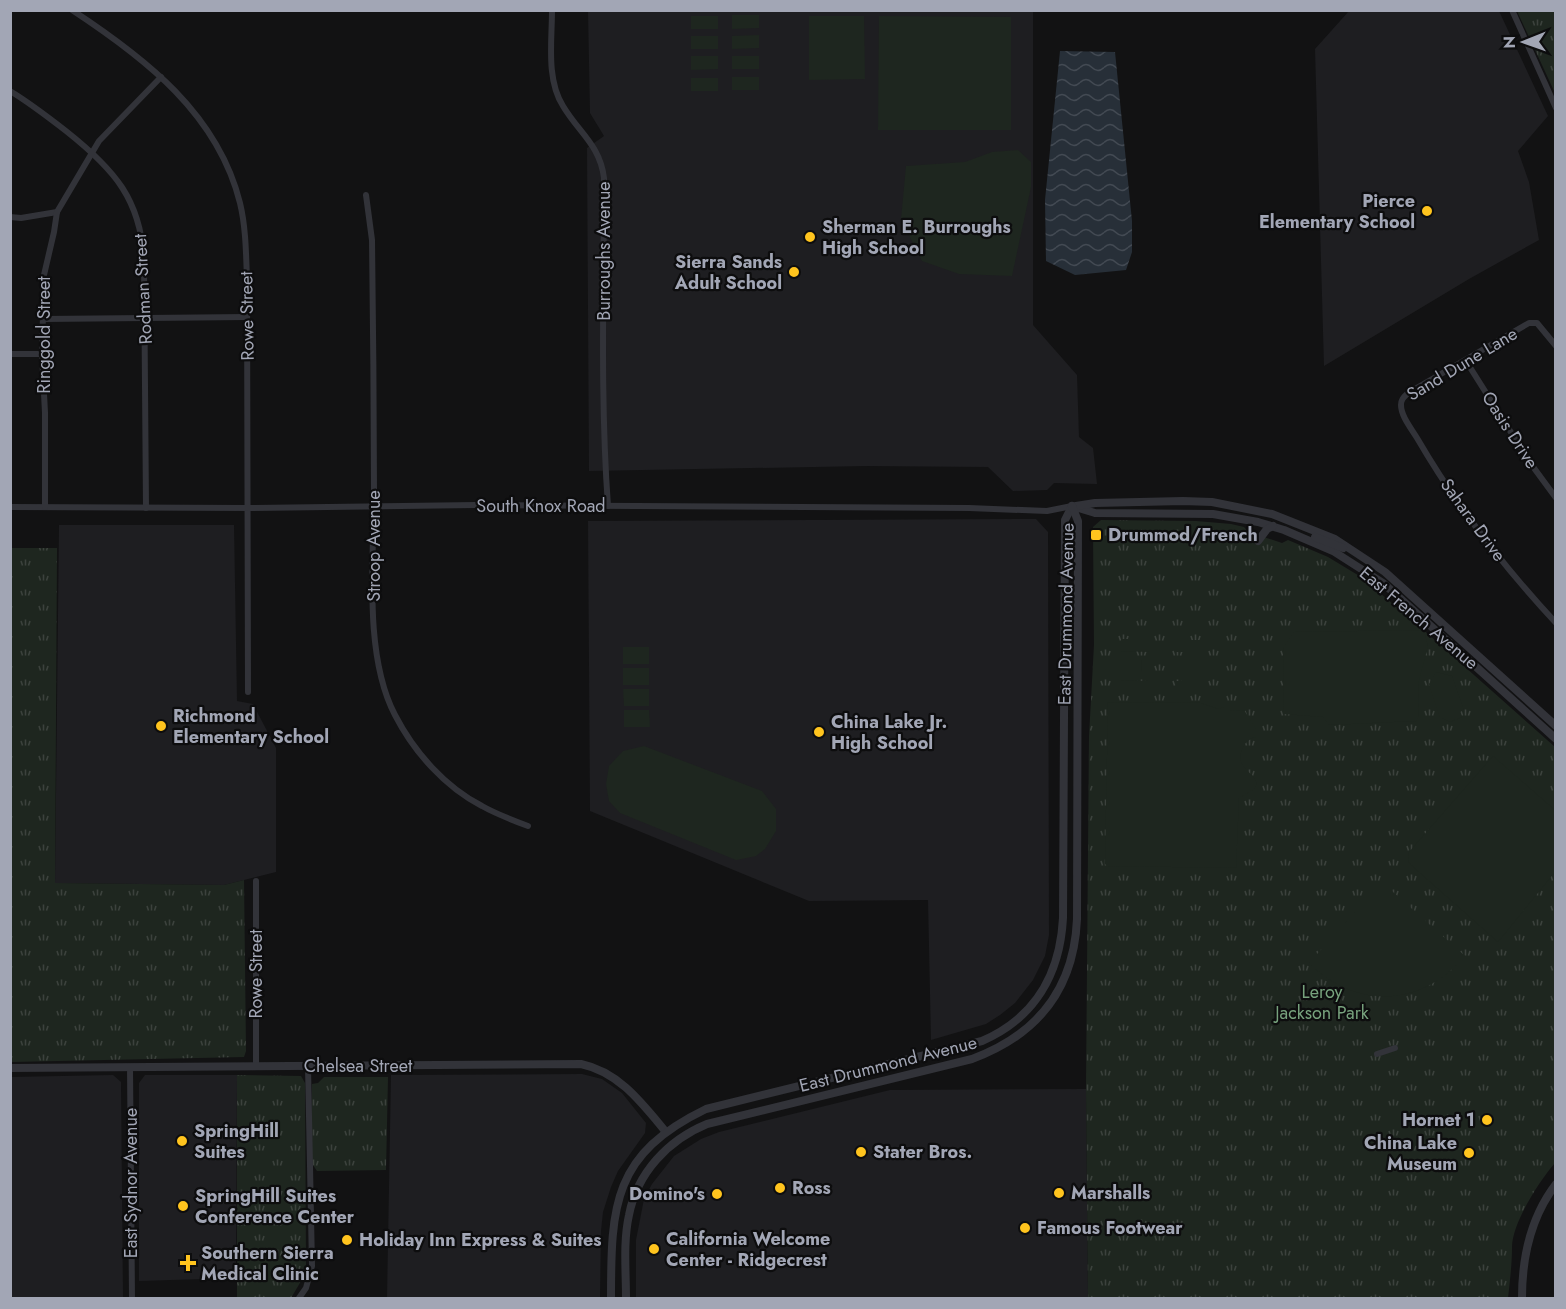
<svg xmlns="http://www.w3.org/2000/svg" width="1566" height="1309" font-family="Jost,sans-serif">
<style>
.built{fill:#1e1e21}
.grass{fill:url(#grass-tufts)}
.garden{fill:#1e261f}
.water{fill:url(#water-waves)}
.lines{fill:none;stroke-linecap:round;stroke-linejoin:round}
.minor{stroke:#323339;stroke-width:6}
.tertiary{stroke:#323339;stroke-width:8}
.poi-dot{fill:#ffc41e;stroke:#0d0d0e;stroke-width:2}
.labels{text-anchor:middle;dominant-baseline:central;stroke-width:4.5;stroke-linejoin:round;paint-order:stroke}
.poi-label{font-size:18px;font-weight:bold;fill:#a2a6b5;stroke:#0d0d0e;text-anchor:start}
.street-label{font-size:18px;fill:#a2a6b5;stroke:#0d0d0e}
.park-label{font-size:18px;fill:#77a27d;stroke:#0d0d0e}
</style>
<defs>
<pattern id="grass-tufts" width="24" height="20" patternUnits="userSpaceOnUse" patternTransform="scale(1.5)"><rect width="24" height="20" fill="#1e261f"/><path d="M3 7l-1-3M5 7V3M7 7l1-3M15 17l-1-3M17 17v-4M19 17l1-3" fill="none" stroke="#3c423d"/></pattern>
<pattern id="water-waves" width="16" height="10" patternUnits="userSpaceOnUse" patternTransform="scale(1.5)"><rect width="16" height="10" fill="#272f38"/><path d="M0 5q4-4 8 0t8 0" fill="none" stroke="#434a53"/></pattern>
</defs>
<rect width="100%" height="100%" fill="#121213"/>
<g class="built">
<path d="M588 11H1033V325L1077 375 1079 437 1093 448 1097 484 1054 483 1047 490 1013 491 988 467 866 466 589 471 587 148 604 136 590 113Z"/>
<path d="M1349 11H1499L1548 116 1518 151 1529 182 1539 240 1469 279 1324 366 1315 49Z"/>
<path d="M1036 519 1048 532 1049 935 1045 956 1033 980 1015 1003 1000 1015 986 1024 931 1040 928 900 809 901 590 811 588 521Z"/>
<path d="M59 525H234L237 701 253 704 276 748V872L224 885 55 883Z"/>
<path d="M582 1074 602 1079 622 1093 646 1123 645 1133 618 1171 611 1187 603 1212 601 1231 600 1298H387L391 1075Z"/>
<path d="M113 1075 121 1082 123 1298H11L10 1077Z"/>
<path d="M145 1075H237L236 1278 139 1281V1083Z"/>
<path d="M1086 1089 1088 1298H636V1240L644 1199 652 1184 674 1156 701 1139 719 1132 890 1090Z"/>
</g>
<g class="grass">
<path d="M1517 11H1555V93Z"/>
<path d="M1101 520 1196 521 1231 524 1244 527 1248 532 1282 543 1288 540 1328 557 1361 577 1420 627 1555 747V1163C1540 1180 1512 1223 1512 1247 1512 1263 1510 1281 1508 1298H1088L1086 1089 1089 736 1094 645 1093 527Z"/>
<path d="M11 548H57L55 883 224 885 244 880 246 1051 244 1057 11 1062Z"/>
<path d="M237 1075 301 1076 305 1083 306 1268 304 1276 291 1298H228L229 1297H237Z"/>
<path d="M324 1077H388L386 1170 317 1171 311 1162 312 1084 318 1083Z"/>
</g>
<g class="garden">
<path d="M732 15H759V28L732 29Z"/>
<rect x="691" y="16" width="27" height="13"/>
<path d="M809 16H864L865 79 809 80Z"/>
<path d="M879 16 1011 17V130H878Z"/>
<path d="M759 35V48L732 49V36Z"/>
<rect x="691" y="36" width="27" height="13"/>
<path d="M691 56H718V69L691 70Z"/>
<rect x="732" y="56" width="27" height="13"/>
<rect x="732" y="77" width="27" height="13"/>
<rect x="691" y="78" width="27" height="13"/>
<path d="M1018 150 1031 162V187L1012 276 959 274 922 261 901 219 906 166 965 162 992 152Z"/>
<path d="M1421 630 1425 635 1428 646 1418 684 1419 716 1416 721 1329 725 1323 717 1284 714 1283 648 1294 632Z"/>
<path d="M1121 639H1149V652L1121 651Z"/>
<rect x="1176" y="640" width="27" height="12"/>
<rect x="623" y="647" width="26" height="17"/>
<path d="M1114 660H1142L1141 672H1114Z"/>
<rect x="1182" y="660" width="27" height="12"/>
<rect x="623" y="668" width="26" height="17"/>
<path d="M1436 672 1452 676 1464 710 1460 712 1462 717 1450 722 1440 717 1429 684Z"/>
<path d="M1121 680 1148 681V693H1121Z"/>
<rect x="1176" y="681" width="27" height="12"/>
<path d="M623 689H649V706H624Z"/>
<path d="M1108 702 1201 703 1218 709 1224 707 1232 711 1244 710 1256 729V737C1245 739 1237 753 1242 764 1246 771 1254 775 1257 783L1254 789 1239 798 1236 868 1107 866 1105 864Z"/>
<path d="M624 710H649L650 727H624Z"/>
<path d="M644 746 762 791 776 809V831L765 849 756 856 736 860 620 813 609 801 606 784 609 766 623 751Z"/>
<path d="M1493 756 1556 811 1555 872 1498 942 1411 865 1408 861 1409 852Z"/>
<path d="M1384 884 1465 956C1422 1007 1356 1010 1309 963L1355 912Z"/>
</g>
<path class="water" d="M1060 51 1115 52 1132 221V252L1126 270 1075 275 1046 261 1045 200Z"/>
<g class="lines">
<g class="minor">
<path d="M72 10C145 58 218 114 240 203 246 228 246 254 247 280L248 692"/>
<path d="M552 10C552 41 546 79 563 106 579 133 600 145 604 178 604 287 600 397 608 506"/>
<path d="M1512 10 1556 108"/>
<path d="M10 91C30 103 48 117 66 131 114 169 142 200 144 264L146 508"/>
<path d="M366 195 372 240C373 323 374 407 374 490 374 558 363 654 395 715 414 752 445 787 482 806 496 814 512 820 528 826"/>
<path d="M10 217 21 218 57 212"/>
<path d="M44 319 247 317"/>
<path d="M1556 346 1537 323H1529L1408 393C1404 397 1401 399 1401 405 1401 416 1411 428 1417 438 1456 505 1503 566 1556 623"/>
<path d="M10 354H42"/>
<path d="M1466 361 1531 464 1556 498"/>
<path d="M10 507 249 508 476 505 969 508 1047 511 1072 506"/>
<path d="M45 507V413L42 354 44 275 54 232 57 212 99 141 161 77"/>
<path d="M256 881V1067"/>
<path d="M1377 1054 1395 1048"/>
<path d="M130 1067 132 1298"/>
<path d="M299 1298 306 1288 312 1266 308 1066"/>
</g>
<g class="tertiary">
<path d="M1072 506 1095 513 1213 514 1258 522 1284 530 1333 551 1383 583 1556 739"/>
<path d="M1076 506 1095 503 1183 501 1212 502 1272 514 1335 539 1385 572 1556 726"/>
<path d="M1315 537 1343 548"/>
<path d="M1258 541 1267 529 1273 526"/>
<path d="M10 1068 581 1064C619 1072 642 1103 666 1132"/>
<path d="M611 1298C611 1205 613 1154 706 1109L982 1041C1035 1018 1060 974 1063 918L1065 520 1072 506"/>
<path d="M626 1298C626 1271 623 1242 629 1215 637 1173 668 1140 707 1124L972 1059C1037 1035 1074 989 1077 919L1078 521 1072 506"/>
<path d="M1522 1298C1522 1257 1530 1218 1556 1184"/>
</g>
</g>
<g class="poi-dot">
<circle cx="1427" cy="211" r="6"/>
<circle cx="810" cy="237" r="6"/>
<circle cx="794" cy="272" r="6"/>
<rect x="1090" y="529" width="12" height="12" rx="3"/>
<circle cx="161" cy="726" r="6"/>
<circle cx="819" cy="732" r="6"/>
<circle cx="1487" cy="1120" r="6"/>
<circle cx="182" cy="1141" r="6"/>
<circle cx="861" cy="1152" r="6"/>
<circle cx="1469" cy="1153" r="6"/>
<circle cx="780" cy="1188" r="6"/>
<circle cx="1059" cy="1193" r="6"/>
<circle cx="717" cy="1194" r="6"/>
<circle cx="183" cy="1206" r="6"/>
<circle cx="1025" cy="1228" r="6"/>
<circle cx="347" cy="1240" r="6"/>
<circle cx="654" cy="1249" r="6"/>
<path d="M185 1254h6v6h6v6h-6v6h-6v-6h-6v-6h6z"/>
</g>
<g class="labels">
<g class="poi-label">
<text x="1415" y="201" text-anchor="end">Pierce<tspan x="1415" dy="21">Elementary School</tspan></text>
<text x="822" y="227">Sherman E. Burroughs<tspan x="822" dy="21">High School</tspan></text>
<text x="782" y="262" text-anchor="end">Sierra Sands<tspan x="782" dy="21">Adult School</tspan></text>
<text x="1108" y="535">Drummod/French</text>
<text x="173" y="716">Richmond<tspan x="173" dy="21">Elementary School</tspan></text>
<text x="831" y="722">China Lake Jr.<tspan x="831" dy="21">High School</tspan></text>
<text x="1475" y="1120" text-anchor="end">Hornet 1</text>
<text x="194" y="1131">SpringHill<tspan x="194" dy="21">Suites</tspan></text>
<text x="1457" y="1143" text-anchor="end">China Lake<tspan x="1457" dy="21">Museum</tspan></text>
<text x="873" y="1152">Stater Bros.</text>
<text x="792" y="1188">Ross</text>
<text x="1071" y="1193">Marshalls</text>
<text x="705" y="1194" text-anchor="end">Domino's</text>
<text x="195" y="1196">SpringHill Suites<tspan x="195" dy="21">Conference Center</tspan></text>
<text x="1037" y="1228">Famous Footwear</text>
<text x="666" y="1239">California Welcome<tspan x="666" dy="21">Center - Ridgecrest</tspan></text>
<text x="359" y="1240">Holiday Inn Express &amp; Suites</text>
<text x="201" y="1253">Southern Sierra<tspan x="201" dy="21">Medical Clinic</tspan></text>
</g>
<g class="street-label">
<text transform="translate(604 251) rotate(-90)">Burroughs Avenue</text>
<text transform="translate(143 289) rotate(-93)">Rodman Street</text>
<text transform="translate(247 316) rotate(-91)">Rowe Street</text>
<text transform="translate(44 335) rotate(-90)">Ringgold Street</text>
<text transform="translate(1462 364) rotate(-31)">Sand Dune Lane</text>
<text transform="translate(1510 430) rotate(57)">Oasis Drive</text>
<text x="541" y="506">South Knox Road</text>
<text transform="translate(1473 520) rotate(54)">Sahara Drive</text>
<text transform="translate(374 546) rotate(-90)">Stroop Avenue</text>
<text transform="translate(1066 614) rotate(-89)">East Drummond Avenue</text>
<text transform="translate(1419 618) rotate(40)">East French Avenue</text>
<text transform="translate(256 974) rotate(-90)">Rowe Street</text>
<text transform="translate(888 1064) rotate(-14)">East Drummond Avenue</text>
<text x="358" y="1066">Chelsea Street</text>
<text transform="translate(131 1183) rotate(-90)">East Sydnor Avenue</text>
</g>
<g class="park-label">
<text x="1322" y="992">Leroy<tspan x="1322" dy="21">Jackson Park</tspan></text>
</g>
</g>
<rect width="1566" height="1309" fill="none" stroke="#a2a6b5" stroke-width="24"/>
<g transform="translate(1524 42) rotate(269)" stroke="#0d0d0e" stroke-width="4.5" paint-order="stroke">
<path d="M0-4.5L10 22L0 15L-10 22Z" fill="#a2a6b5"/>
<text y="-9" font-size="16" font-weight="bold" text-anchor="middle" fill="#a2a6b5">N</text>
</g>
</svg>
